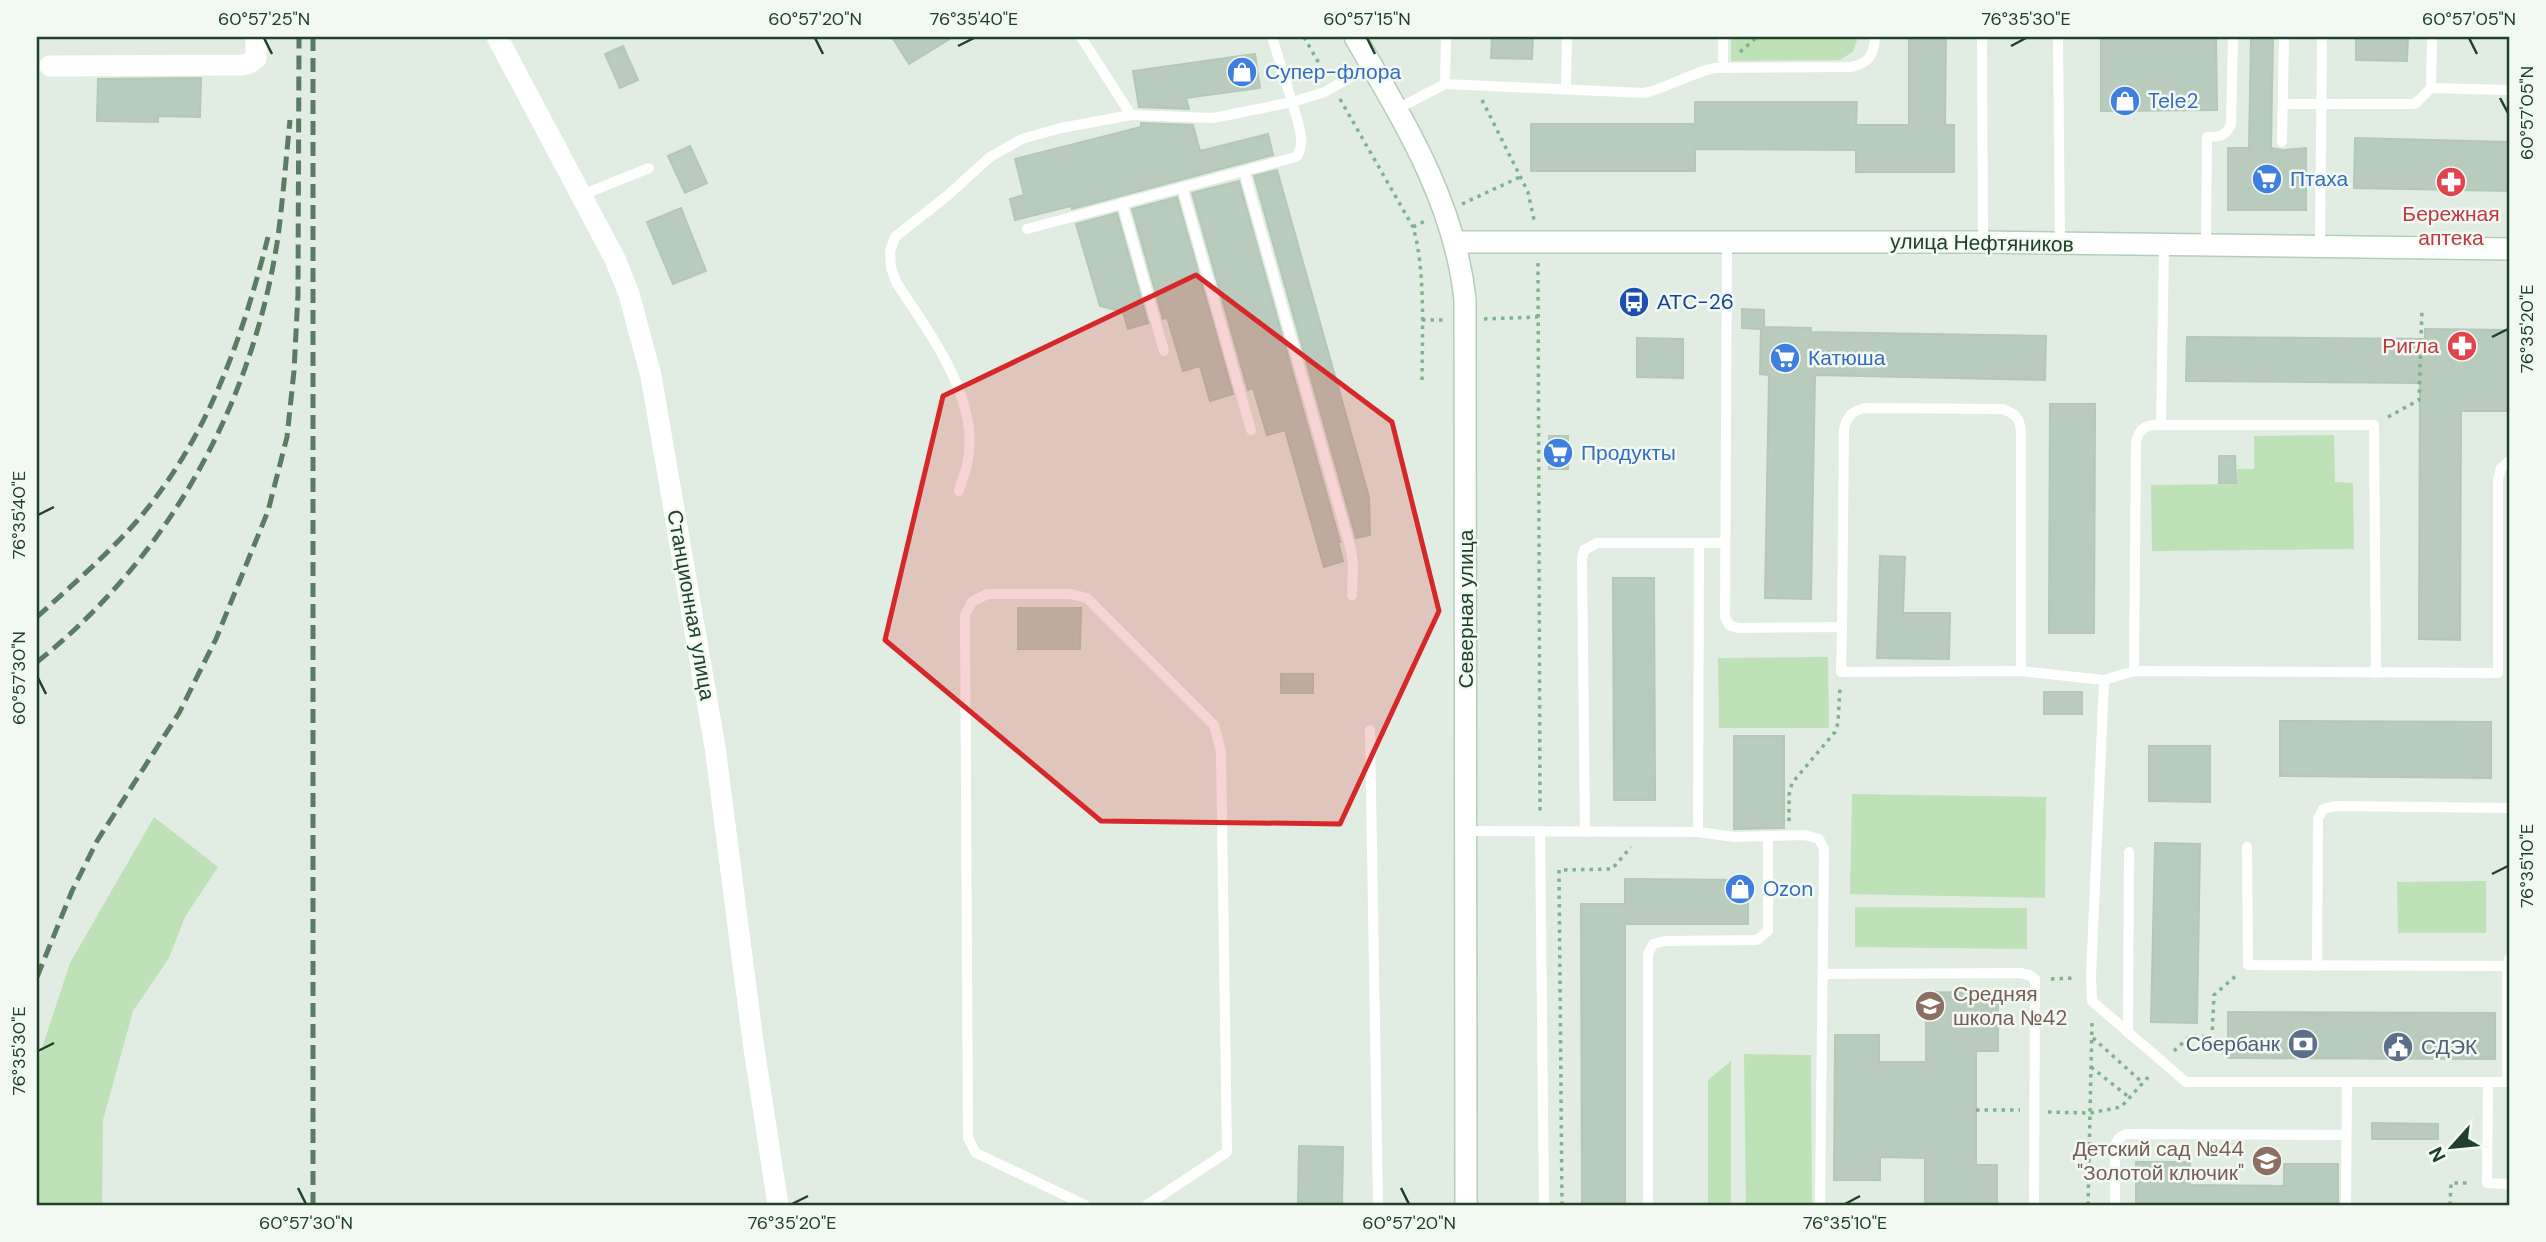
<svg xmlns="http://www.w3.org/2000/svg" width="2546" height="1242" font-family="'DM Sans',sans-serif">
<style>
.green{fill:#bfe1b8}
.building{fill:#b9cbbc;stroke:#b3c8b6;stroke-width:2}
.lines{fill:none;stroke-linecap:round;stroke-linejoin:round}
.secondary-casing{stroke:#b3ceb8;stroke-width:24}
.path{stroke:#7eb48b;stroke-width:3.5;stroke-dasharray:3.5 5;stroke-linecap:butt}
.service{stroke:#fff;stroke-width:10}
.minor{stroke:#fff;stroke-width:21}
.secondary{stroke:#fff;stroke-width:21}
.rail{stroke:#5a7c63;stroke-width:5;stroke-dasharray:14 7;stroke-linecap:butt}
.marked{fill:#d62828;fill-opacity:0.2;stroke:#d62828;stroke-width:5;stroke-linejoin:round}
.ticks{fill:none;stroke:#1f4029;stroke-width:2.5}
.labels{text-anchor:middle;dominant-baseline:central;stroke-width:5;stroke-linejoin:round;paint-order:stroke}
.shop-label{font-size:21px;fill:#366cbe;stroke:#f2f9f2;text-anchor:start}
.health-label{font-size:21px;fill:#be3a42;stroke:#f2f9f2}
.street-label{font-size:21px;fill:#1f4029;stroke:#f2f9f2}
.transit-label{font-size:21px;fill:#164399;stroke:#f2f9f2;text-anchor:start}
.education-label{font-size:21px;fill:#785e54;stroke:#f2f9f2;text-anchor:start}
.service-label{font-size:21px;fill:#4e5e75;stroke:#f2f9f2;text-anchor:end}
.neatline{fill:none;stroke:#1f4029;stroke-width:2.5}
.ticks-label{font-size:18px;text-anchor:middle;fill:#1f4029}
</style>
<rect width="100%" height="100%" fill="#e1ede2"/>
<g class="green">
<path d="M1731 37H1858L1853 52 1839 60 1731 61Z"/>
<path d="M2334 435 2335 482 2353 483 2354 549 2152 551 2151 485 2237 484V469H2254V436Z"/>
<path d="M1828 657 1829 728H1719L1718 658Z"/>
<path d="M1852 794 2046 797 2045 898 1850 894Z"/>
<path d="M154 817 218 867 185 917 169 958 133 1011 103 1120 102 1205H37V1063L70 963Z"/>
<path d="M2486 881V933H2398L2397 882Z"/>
<path d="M1855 907 2027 908V949L1855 947Z"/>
<path d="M1744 1054 1811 1055 1812 1205H1746Z"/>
<path d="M1731 1061V1205H1708V1080Z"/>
</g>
<g class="building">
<path d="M892 37H953L909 64Z"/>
<path d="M1492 37H1533L1532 59 1491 58Z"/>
<path d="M1909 37H1946L1945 125H1954V172H1856V150L1695 149V171H1531V124H1695V102H1857L1856 125H1909Z"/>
<path d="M2101 37H2216L2217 110 2101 111Z"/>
<path d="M2251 37H2273L2271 148 2283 150 2306 148V210H2228V148H2249Z"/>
<path d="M2356 37H2408L2407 61 2356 60Z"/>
<path d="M623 46 638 80 620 88 605 54Z"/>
<path d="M1255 54 1260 88 1186 98 1189 109 1139 107 1133 71Z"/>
<path d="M201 78 200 117 158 116V122L97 121 98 79Z"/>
<path d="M1141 123 1193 125 1200 151 1268 134 1273 155 1072 209 1071 206 1015 220 1010 199 1024 195 1015 159 1141 127Z"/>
<path d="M2355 138 2509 142V191L2354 188Z"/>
<path d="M690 146 707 183 685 193 668 156Z"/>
<path d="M1277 170 1369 497 1370 535 1356 538 1254 176Z"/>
<path d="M1239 181 1340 542H1338L1343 561 1324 567 1285 430 1267 435 1253 388 1248 390 1192 193Z"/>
<path d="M1177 197 1233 394 1210 401 1200 366 1183 371 1167 317 1163 319 1132 209Z"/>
<path d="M681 208 706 271 673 284 647 222Z"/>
<path d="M1117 213 1148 323 1128 329 1123 312 1100 306 1076 224Z"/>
<path d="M1742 309 1764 310V327L1811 328V332L2046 336 2045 380 1815 375 1811 599 1765 598 1769 375 1760 374 1761 329 1742 328Z"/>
<path d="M2425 329 2509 330V411H2461L2460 640 2419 639 2420 383 2186 381 2187 337 2425 339Z"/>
<path d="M1637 338 1683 339V378L1637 377Z"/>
<path d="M2050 404H2095L2094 633H2049Z"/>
<rect x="1549" y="436" width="19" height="33"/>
<path d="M2219 456H2235L2236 483H2219Z"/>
<path d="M1880 556 1905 557 1903 613H1950L1949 659 1877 658Z"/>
<path d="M1613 578H1654L1655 800H1614Z"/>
<path d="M1018 608H1081L1080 649H1018Z"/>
<rect x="1281" y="674" width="32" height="19"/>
<rect x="2044" y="692" width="38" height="22"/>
<path d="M2280 721 2491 722V778L2280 776Z"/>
<path d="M1734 736H1784V828L1734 829Z"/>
<path d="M2149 746H2210V802L2149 801Z"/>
<path d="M2155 843 2200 844 2197 1023 2151 1022Z"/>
<path d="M1625 879 1748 880V924H1625V1205H1582L1581 904H1625Z"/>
<path d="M1926 992 1998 993V1051H1976V1165H1997V1205H1925V1158L1880 1157V1180H1834L1835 1035H1879V1062H1926Z"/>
<path d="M2228 1012 2495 1013V1059L2228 1058Z"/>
<path d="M2372 1123 2438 1124V1139H2372Z"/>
<path d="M1299 1146 1343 1147 1342 1205H1298Z"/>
<path d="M2136 1162H2190V1185L2284 1186V1164H2338V1205H2136Z"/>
</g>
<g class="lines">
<g class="secondary-casing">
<g id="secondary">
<path d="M1355 37C1403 120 1455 202 1465 300L1466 1205"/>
<path d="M1455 242H1983L2509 249"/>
</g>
</g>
<g class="path">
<path d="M1304 37 1325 74"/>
<path d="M1740 52 1757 37"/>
<path d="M1340 99 1413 227C1426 270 1422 337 1422 382"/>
<path d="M1482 100 1528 192 1534 220"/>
<path d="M1462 204 1520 177"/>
<path d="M1413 227 1427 220"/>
<path d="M1538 263 1540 815"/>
<path d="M1484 319 1538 317"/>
<path d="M1422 320H1445"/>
<path d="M2388 417 2419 400 2422 308"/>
<path d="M1789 821V795L1792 783 1835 732 1838 723 1840 688"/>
<path d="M2051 979 2075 978"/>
<path d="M2093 1038 2143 1083"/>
<path d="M2174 1051 2190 1036 2212 1037 2214 995 2238 974"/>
<path d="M2091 1067 2130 1098"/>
<path d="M1976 1110H2020"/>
<path d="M2048 1112 2090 1113 2121 1107 2151 1074"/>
<path d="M1562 1205 1559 870 1612 869 1631 847"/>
<path d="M2088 1205 2092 1022"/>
<path d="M2450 1205 2451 1183H2471"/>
</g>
<g class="service">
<path d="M1081 37 1131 115"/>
<path d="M1982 37 1983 242"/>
<path d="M2058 37 2060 244"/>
<path d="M1723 68V37"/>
<path d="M1445 84 1446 37"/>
<path d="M2431 88 2432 37"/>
<path d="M1566 89 1567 37"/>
<path d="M2283 104H2415L2431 88 2509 90"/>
<path d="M1397 109 1445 84 1644 93C1669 88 1689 73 1715 68L1851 67C1869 63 1874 55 1875 37"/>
<path d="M2282 142 2284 37"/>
<path d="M1244 171 1351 550 1353 564 1352 595"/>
<path d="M1182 187 1251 430"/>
<path d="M582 195 649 168"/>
<path d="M1122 203 1164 351"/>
<path d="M1027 229 1296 157C1308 144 1296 117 1292 102L1325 92 1371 65"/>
<path d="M1727 241 1725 617 1729 625 1738 628 1842 627 1841 672 2021 671 2104 680 2134 671 2498 673V479L2501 468 2509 461"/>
<path d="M2164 245 2161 425H2374L2376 673"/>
<path d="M2206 245 2207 137C2220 137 2226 136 2231 124L2233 37"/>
<path d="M2320 247 2322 37"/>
<path d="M959 491C961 482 965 474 967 465 982 400 929 333 896 282L891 267 890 251 895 237 947 196 990 157 1022 139 1061 128 1131 115 1213 118 1292 102 1272 37"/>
<path d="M1842 627 1844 429C1847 416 1852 411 1865 408L2003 409C2016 414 2020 419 2021 432V671"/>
<path d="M2134 671 2136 441C2140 427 2148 424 2161 425"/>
<path d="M2104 680 2091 977 2092 1001 2186 1082H2488"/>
<path d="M1370 730 1378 1205"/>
<path d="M1466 831 1698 832 1734 837 1805 835 1819 839 1824 849 1820 1205"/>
<path d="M1540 831 1544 1205"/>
<path d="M1585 832 1582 559 1584 550 1597 543H1725"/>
<path d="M1698 832 1699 543"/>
<path d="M2247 847 2248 965 2507 966 2509 959"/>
<path d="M2317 966 2318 819 2323 809 2335 806 2509 808"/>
<path d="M2507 966V1082H2509"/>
<path d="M1824 974 2020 973 2029 975 2035 979 2034 1205"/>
<path d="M2128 1033 2129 852"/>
<path d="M2507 1082H2488L2487 1183 2509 1184"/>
<path d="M1085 1205 976 1153 968 1138 965 615 972 602 987 594H1071L1087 598 1214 725 1221 752 1227 1152 1147 1205"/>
<path d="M1648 1205V954L1653 944 1665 941 1757 940 1768 931V837"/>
<path d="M2115 1205V1145L2119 1138 2126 1134 2346 1135"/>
<path d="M2346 1205 2347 1082"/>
</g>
<g class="minor">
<path d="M497 37 615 259 629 294 651 376 715 747 753 1042 778 1205"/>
<path d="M50 66 243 65 250 63 256 58V37"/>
</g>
<use href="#secondary" class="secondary"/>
<g class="rail">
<path d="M313 37V1205"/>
<path d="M37 617C71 586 106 556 137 521 207 439 242 340 268 237"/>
<path d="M37 662C169 557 253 403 278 237 283 198 286 159 290 120"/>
<path d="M37 977 72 891 97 841 179 713 216 639 268 511 287 437 294 371 298 294 299 37"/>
</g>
</g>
<path class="marked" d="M1196 275 1392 422 1439 611 1340 824 1101 821 885 640 943 396Z"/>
<path class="ticks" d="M264 38 272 54M815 38 823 54M1367 38 1375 54M2469 38 2477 54M958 46 974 38M2011 46 2026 38M2500 98 2508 113M2492 337 2508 329M38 515 54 507M38 678 46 694M2492 874 2508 866M38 1051 54 1043M298 1188 306 1204M1401 1188 1409 1204M792 1204 808 1196M1845 1204 1860 1196"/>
<defs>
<g id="shop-disc" transform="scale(1.575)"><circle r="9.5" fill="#3f7fe0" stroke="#f2f9f2"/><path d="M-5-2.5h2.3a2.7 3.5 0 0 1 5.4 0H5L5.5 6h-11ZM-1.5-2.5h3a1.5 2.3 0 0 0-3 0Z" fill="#fff"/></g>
<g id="supermarket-disc" transform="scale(1.575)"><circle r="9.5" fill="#3f7fe0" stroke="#f2f9f2"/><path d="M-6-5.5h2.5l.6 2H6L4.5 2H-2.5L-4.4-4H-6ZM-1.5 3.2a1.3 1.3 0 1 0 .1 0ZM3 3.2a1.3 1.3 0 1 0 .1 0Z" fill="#fff"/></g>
<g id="pharmacy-disc" transform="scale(1.575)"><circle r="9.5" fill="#e0444e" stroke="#f2f9f2"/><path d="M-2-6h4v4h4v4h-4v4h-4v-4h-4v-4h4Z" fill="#fff"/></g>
<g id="bus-disc" transform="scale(1.575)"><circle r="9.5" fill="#1a4fb4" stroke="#f2f9f2"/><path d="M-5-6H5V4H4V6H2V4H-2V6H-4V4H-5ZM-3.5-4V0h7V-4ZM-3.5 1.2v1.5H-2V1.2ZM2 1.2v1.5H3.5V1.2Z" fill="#fff"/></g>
<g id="school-disc" transform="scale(1.575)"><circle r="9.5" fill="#8d6e63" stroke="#f2f9f2"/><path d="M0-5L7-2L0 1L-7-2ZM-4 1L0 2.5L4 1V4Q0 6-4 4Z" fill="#fff"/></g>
<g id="bank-disc" transform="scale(1.575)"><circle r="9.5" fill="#5c6f8a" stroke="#f2f9f2"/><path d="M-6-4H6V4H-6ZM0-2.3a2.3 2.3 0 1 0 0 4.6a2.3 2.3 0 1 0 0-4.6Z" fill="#fff"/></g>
<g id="civic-disc" transform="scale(1.575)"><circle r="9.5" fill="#5c6f8a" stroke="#f2f9f2"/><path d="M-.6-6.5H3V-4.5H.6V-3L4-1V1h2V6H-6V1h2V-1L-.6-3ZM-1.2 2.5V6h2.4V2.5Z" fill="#fff"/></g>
</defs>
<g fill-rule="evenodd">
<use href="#shop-disc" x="1242" y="72"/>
<use href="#shop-disc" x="2125" y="101"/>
<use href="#supermarket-disc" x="2267" y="179"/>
<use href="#pharmacy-disc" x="2451" y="182"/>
<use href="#bus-disc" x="1634" y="302"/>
<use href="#pharmacy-disc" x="2462" y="346"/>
<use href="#supermarket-disc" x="1785" y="358"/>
<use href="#supermarket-disc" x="1558" y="453"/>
<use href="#shop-disc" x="1740" y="889"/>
<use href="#school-disc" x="1930" y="1006"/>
<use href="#bank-disc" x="2303" y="1044"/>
<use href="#civic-disc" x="2398" y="1047"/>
<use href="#school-disc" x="2267" y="1161"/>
</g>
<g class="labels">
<g class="shop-label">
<text x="1265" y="72">Супер-флора</text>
<text x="2148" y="101">Tele2</text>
<text x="2290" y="179">Птаха</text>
<text x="1808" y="358">Катюша</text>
<text x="1581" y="453">Продукты</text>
<text x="1763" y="889">Ozon</text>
</g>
<g class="health-label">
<text x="2451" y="214">Бережная<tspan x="2451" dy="24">аптека</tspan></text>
<text x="2439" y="346" text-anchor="end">Ригла</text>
</g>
<g class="street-label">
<text transform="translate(1982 243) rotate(1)">улица Нефтяников</text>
<text transform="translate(691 605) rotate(80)">Станционная улица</text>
<text transform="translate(1466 609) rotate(-90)">Северная улица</text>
</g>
<g class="transit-label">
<text x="1657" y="302">АТС-26</text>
</g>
<g class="education-label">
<text x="1953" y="994">Средняя<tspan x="1953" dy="24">школа №42</tspan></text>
<text x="2244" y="1149" text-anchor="end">Детский сад №44<tspan x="2244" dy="24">"Золотой ключик"</tspan></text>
</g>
<g class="service-label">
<text x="2280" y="1044">Сбербанк</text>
<text x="2421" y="1047" text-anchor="start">СДЭК</text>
</g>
</g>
<rect width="2546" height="1242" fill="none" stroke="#f2f9f2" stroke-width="77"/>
<g transform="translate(2452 1147) rotate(243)" stroke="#f2f9f2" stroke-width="5" paint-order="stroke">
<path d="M0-5L12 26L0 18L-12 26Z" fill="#1f4029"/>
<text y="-10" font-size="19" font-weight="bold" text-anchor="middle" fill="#1f4029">N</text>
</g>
<rect x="38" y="38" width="2470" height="1166" class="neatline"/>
<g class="ticks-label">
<text x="264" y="25">60°57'25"N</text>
<text x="815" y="25">60°57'20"N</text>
<text x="974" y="25">76°35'40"E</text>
<text x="1367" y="25">60°57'15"N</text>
<text x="2026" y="25">76°35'30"E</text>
<text x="2469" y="25">60°57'05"N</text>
<text transform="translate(2527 113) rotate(-90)" y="6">60°57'05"N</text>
<text transform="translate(2527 329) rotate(-90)" y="6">76°35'20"E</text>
<text transform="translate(19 515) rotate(-90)" y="6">76°35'40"E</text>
<text transform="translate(19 678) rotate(-90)" y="6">60°57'30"N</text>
<text transform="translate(2527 866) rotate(-90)" y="6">76°35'10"E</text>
<text transform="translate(19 1051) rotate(-90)" y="6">76°35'30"E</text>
<text x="306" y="1229">60°57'30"N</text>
<text x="792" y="1229">76°35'20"E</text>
<text x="1409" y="1229">60°57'20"N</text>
<text x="1845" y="1229">76°35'10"E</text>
</g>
</svg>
